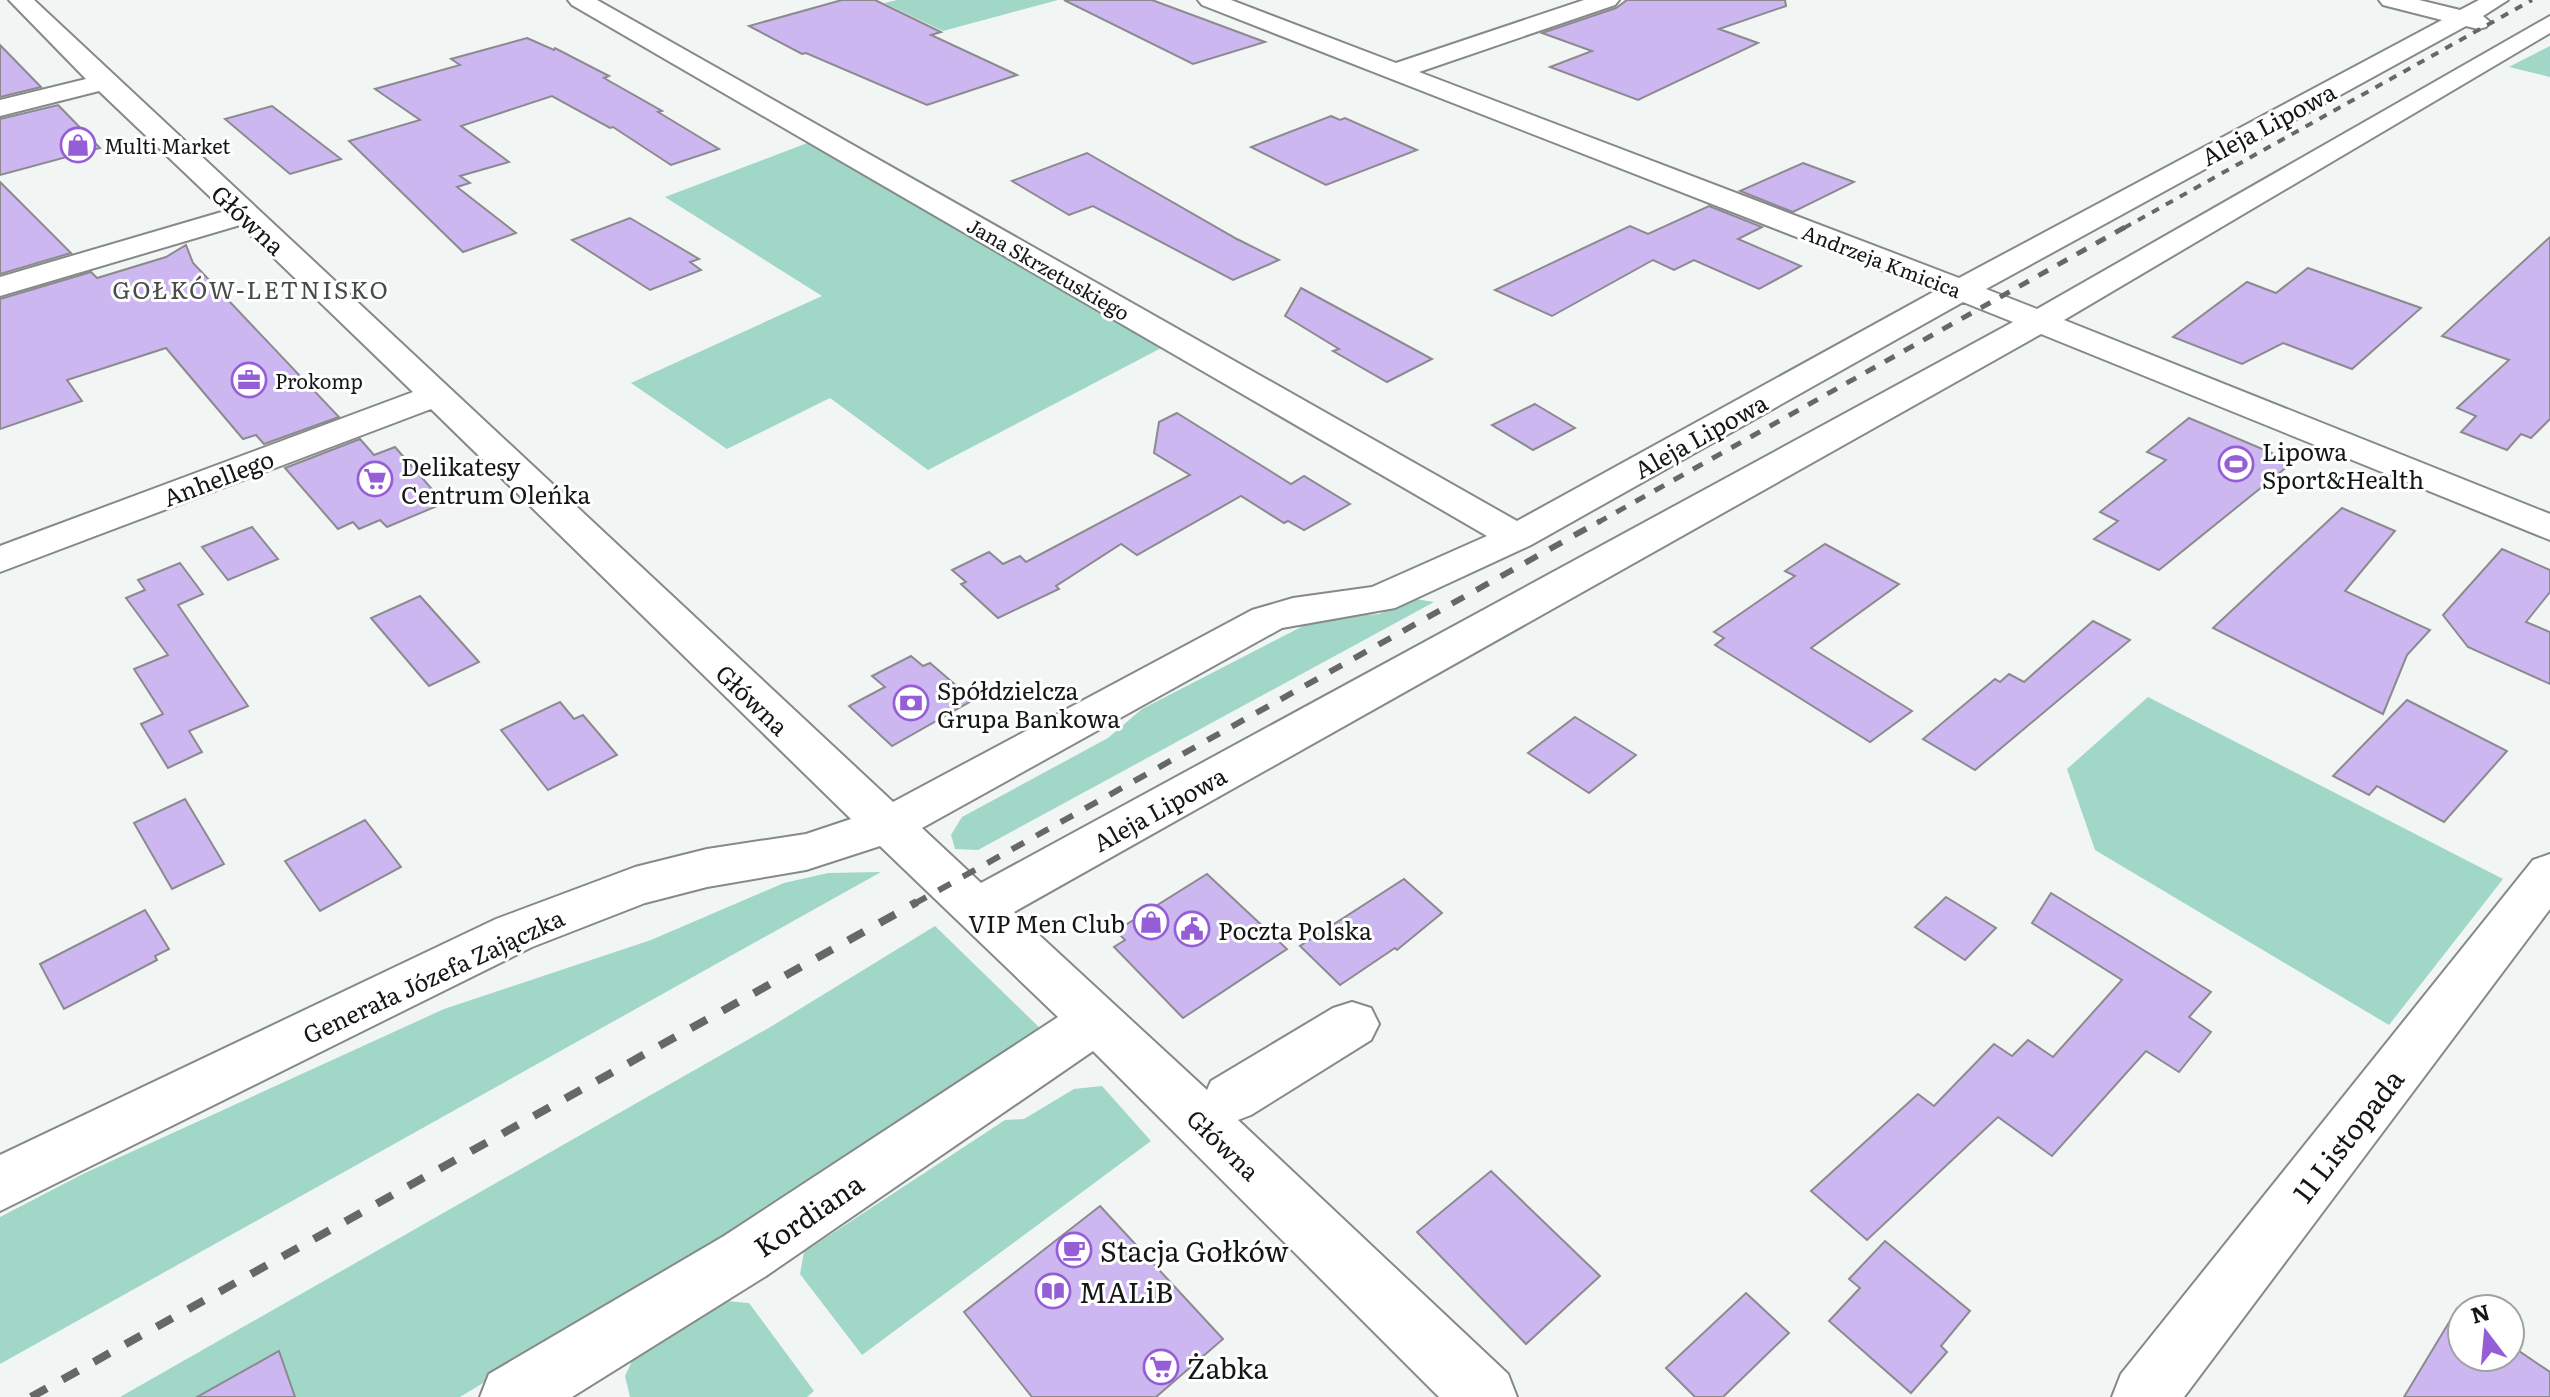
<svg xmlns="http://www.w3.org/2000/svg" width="2550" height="1397" font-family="Literata,serif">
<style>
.green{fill:#a0d7c7}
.building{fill:#cdb7f0;stroke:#8c8a8e;stroke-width:2}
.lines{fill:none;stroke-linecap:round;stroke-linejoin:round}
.minor-casing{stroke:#858a88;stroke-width:4}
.minor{fill:#fff;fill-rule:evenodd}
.rail-far3{stroke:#656867;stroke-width:4;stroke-dasharray:8 8;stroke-linecap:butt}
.rail-far2{stroke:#656867;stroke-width:5;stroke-dasharray:11 11;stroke-linecap:butt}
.rail-far1{stroke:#656867;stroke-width:6;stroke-dasharray:14 14;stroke-linecap:butt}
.rail{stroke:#656867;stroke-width:8;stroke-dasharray:18 18;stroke-linecap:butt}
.labels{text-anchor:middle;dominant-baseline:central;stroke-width:6;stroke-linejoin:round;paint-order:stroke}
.far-poi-label{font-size:20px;fill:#151716;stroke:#fff;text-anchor:start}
.far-street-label{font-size:20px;fill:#151716;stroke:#fff}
.street-label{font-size:24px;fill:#151716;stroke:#fff}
.far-quarter-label{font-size:24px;letter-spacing:2px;fill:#474b4a;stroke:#fff}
.poi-label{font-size:24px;fill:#151716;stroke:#fff;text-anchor:start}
.near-street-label{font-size:28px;fill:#151716;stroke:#fff}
.near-poi-label{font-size:28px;fill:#151716;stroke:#fff;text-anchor:start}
</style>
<rect width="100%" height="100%" fill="#f1f6f4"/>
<g class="green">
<path d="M897 0H1058L943 31 884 3Z"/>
<path d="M2550 46V77L2509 67Z"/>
<path d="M810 142 1167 345 928 470 830 398 727 449 631 383 822 296 665 197Z"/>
<path d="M1415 599 1434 602 978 850 955 849 951 835 962 817 1108 738 1142 709 1305 625 1327 618 1379 614Z"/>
<path d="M2148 697 2503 879 2389 1025 2095 850 2067 769Z"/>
<path d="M881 872 0 1364V1217L85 1173 444 1009 651 940 784 883 828 873Z"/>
<path d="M935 926 1043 1031 764 1213 460 1397H120L772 1026Z"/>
<path d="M1102 1086 1151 1141 862 1355 800 1274 804 1252 1005 1120 1024 1119 1074 1089Z"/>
<path d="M726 1301 749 1303 814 1391 807 1397H630L625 1376 634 1357Z"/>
</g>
<g class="building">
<path d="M842 0H875L941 32 931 35 1017 75 927 105 806 53 802 54 749 26Z"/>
<path d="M1064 0H1152L1265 42 1193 64Z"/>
<path d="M1627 0H1785L1786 6 1719 29 1758 43 1638 100 1550 67 1592 51 1542 33 1616 8Z"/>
<path d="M527 38 554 50 555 48 609 76 604 78 662 111 658 112 719 149 671 165 613 127 610 128 552 96 461 126 509 162 460 176 470 183 457 187 516 233 463 252 349 141 420 120 375 89 460 65 451 59Z"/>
<path d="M0 45 41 87 0 97Z"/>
<path d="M58 105 100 148 0 175V119Z"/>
<path d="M272 106 341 159 290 174 225 119Z"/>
<path d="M1331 116 1340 120 1345 118 1417 150 1326 185 1251 147Z"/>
<path d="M1087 153 1237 239 1279 260 1233 280 1093 206 1069 215 1012 181Z"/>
<path d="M1803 163 1854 182 1793 212 1740 191Z"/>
<path d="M0 182 71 253 0 274Z"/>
<path d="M1709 206 1762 227 1738 239 1801 266 1759 289 1694 260 1674 270 1653 260 1552 316 1495 290 1630 226 1648 234Z"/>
<path d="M630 218 699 259 690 262 701 270 650 290 572 240Z"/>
<path d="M2550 237V419L2531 438 2521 434 2507 450 2461 432 2476 416 2457 408 2509 360 2442 336Z"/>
<path d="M186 245 193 263 339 417 264 444 256 435 243 439 166 348 67 380 82 401 0 429V299L91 272 97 278 166 257Z"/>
<path d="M2308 268 2421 308 2352 369 2283 343 2242 364 2173 337 2247 282 2276 293Z"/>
<path d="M1301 288 1432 359 1387 382 1333 351 1339 349 1285 316Z"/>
<path d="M1535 404 1575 428 1533 450 1492 425Z"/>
<path d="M1177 413 1291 484 1304 476 1350 504 1304 530 1288 521 1284 523 1241 496 1137 555 1121 544 1056 586 1059 589 998 618 961 584 966 582 952 570 989 552 1003 564 1020 556 1026 562 1190 475 1154 453 1159 422Z"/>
<path d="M2189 418 2293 462 2159 570 2094 539 2118 521 2100 512 2166 460 2147 452Z"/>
<path d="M360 439 374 455 395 447 438 496 431 499 437 506 387 527 380 520 359 529 353 522 338 529 285 468Z"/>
<path d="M2342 508 2395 531 2345 591 2430 630 2407 655 2383 714 2213 628Z"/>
<path d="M252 527 278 559 228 580 202 547Z"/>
<path d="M1825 544 1899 584 1811 648 1912 711 1870 742 1715 645 1724 638 1714 632 1795 576 1785 571Z"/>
<path d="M2502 549 2550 570V592L2526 622 2550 632V684L2468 647 2443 615Z"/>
<path d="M180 563 203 594 178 605 248 706 189 731 202 752 168 768 141 724 163 714 134 669 168 655 126 598 145 590 138 580Z"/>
<path d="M420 596 479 662 429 686 371 618Z"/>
<path d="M2093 621 2130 640 1975 770 1923 739 1995 679 2000 682 2009 674 2024 682Z"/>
<path d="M911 656 923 666 930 663 973 700 892 746 849 706 885 687 872 676Z"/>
<path d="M2407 700 2507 751 2444 822 2377 786 2369 795 2333 776Z"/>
<path d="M560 702 574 719 583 715 617 755 548 790 501 730Z"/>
<path d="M1575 717 1636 755 1589 793 1528 753Z"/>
<path d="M185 799 224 864 172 889 134 823Z"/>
<path d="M365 820 401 867 320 911 285 861Z"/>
<path d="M1207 874 1287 949 1183 1018 1114 947 1125 940 1116 931Z"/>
<path d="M1404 879 1442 913 1397 950 1395 948 1340 985 1300 946Z"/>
<path d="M2051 893 2211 992 2189 1017 2211 1032 2179 1072 2146 1051 2052 1156 1998 1117 1867 1240 1811 1191 1918 1094 1934 1106 1994 1044 2012 1056 2028 1040 2053 1057 2122 980 2032 923Z"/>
<path d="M1946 897 1996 928 1965 960 1915 927Z"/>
<path d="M145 910 169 949 155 956 157 960 64 1009 40 964Z"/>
<path d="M1491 1171 1600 1276 1526 1344 1417 1232Z"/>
<path d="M1100 1206 1223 1339 1156 1397H1032L964 1312Z"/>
<path d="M1885 1241 1970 1311 1941 1346 1947 1352 1911 1393 1829 1321 1860 1288 1849 1279Z"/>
<path d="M1746 1293 1789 1333 1723 1397H1695L1666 1368Z"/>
<path d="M2457 1309 2462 1312V1357H2510V1345L2550 1372V1397H2404Z"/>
<path d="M279 1351 295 1397H197Z"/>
</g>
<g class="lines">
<g class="minor-casing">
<g id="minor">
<path d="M9 0H34L893 802 1252 610 1293 598 1372 587 1487 536 572 5 568 0H597L1517 521 1935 291 1202 5 1198 0H1231L1396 63 1584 0H1619L1615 5 1419 72 1959 278 2442 20 2383 5 2379 0H2419L2460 10 2479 0H2508L2483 16 2490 22 2486 27 2478 29 2466 26 1986 289 2037 309 2550 16V33L2064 320 2550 514V540L2041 334 1014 912 1207 1090 1211 1081 1333 1008 1352 1002 1371 1008 1379 1024 1371 1040 1251 1115 1238 1120 1508 1374 1517 1397H1439L1093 1051 766 1276 572 1397H480L489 1374 724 1236 1058 1017 880 846 806 870 707 887 645 903 532 947 0 1211V1155L496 919 635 867 707 849 806 834 851 819 431 409 0 572V546L413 392 240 225 0 296V277L225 211 99 91 0 116V100L86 79ZM1963 302 2013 322 981 883 922 828 1282 628 1395 608 1531 545Z"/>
<path d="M2550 854V909L2184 1397H2112L2121 1374 2533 860Z"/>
</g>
</g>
<use href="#minor" class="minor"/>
<path class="rail-far3" d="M2124 228 2532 0"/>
<path class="rail-far2" d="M1597 523 2127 226"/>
<path class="rail-far1" d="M914 904 1600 521"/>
<path class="rail" d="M31 1397 917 902"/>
</g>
<defs>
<g id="shop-ring" transform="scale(1.8)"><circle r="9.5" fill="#fff" stroke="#955ed7" stroke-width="1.5"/><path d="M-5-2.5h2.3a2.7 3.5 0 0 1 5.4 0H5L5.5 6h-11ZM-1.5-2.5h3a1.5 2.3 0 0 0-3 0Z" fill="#955ed7"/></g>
<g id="office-ring" transform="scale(1.8)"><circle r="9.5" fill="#fff" stroke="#955ed7" stroke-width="1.5"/><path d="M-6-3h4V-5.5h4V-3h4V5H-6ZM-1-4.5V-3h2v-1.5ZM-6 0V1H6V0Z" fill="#955ed7"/></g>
<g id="stadium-ring" transform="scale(1.8)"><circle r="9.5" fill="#fff" stroke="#955ed7" stroke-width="1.5"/><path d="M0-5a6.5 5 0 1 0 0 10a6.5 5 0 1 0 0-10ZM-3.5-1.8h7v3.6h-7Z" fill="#955ed7"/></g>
<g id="supermarket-ring" transform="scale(1.8)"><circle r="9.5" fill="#fff" stroke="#955ed7" stroke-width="1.5"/><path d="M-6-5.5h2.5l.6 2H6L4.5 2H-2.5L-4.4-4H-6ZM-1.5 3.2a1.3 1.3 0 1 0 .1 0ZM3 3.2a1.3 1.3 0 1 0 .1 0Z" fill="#955ed7"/></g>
<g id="bank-ring" transform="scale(1.8)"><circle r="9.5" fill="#fff" stroke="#955ed7" stroke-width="1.5"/><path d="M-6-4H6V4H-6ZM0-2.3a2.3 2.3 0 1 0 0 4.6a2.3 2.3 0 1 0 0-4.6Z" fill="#955ed7"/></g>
<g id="civic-ring" transform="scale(1.8)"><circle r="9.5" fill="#fff" stroke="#955ed7" stroke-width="1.5"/><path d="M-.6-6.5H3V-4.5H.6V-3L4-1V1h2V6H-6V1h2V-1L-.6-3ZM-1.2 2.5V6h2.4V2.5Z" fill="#955ed7"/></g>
<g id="cafe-ring" transform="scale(1.8)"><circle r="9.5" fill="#fff" stroke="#955ed7" stroke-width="1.5"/><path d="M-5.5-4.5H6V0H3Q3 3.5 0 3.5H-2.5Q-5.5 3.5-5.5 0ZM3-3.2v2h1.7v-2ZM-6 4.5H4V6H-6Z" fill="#955ed7"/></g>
<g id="library-ring" transform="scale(1.8)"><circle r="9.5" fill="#fff" stroke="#955ed7" stroke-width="1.5"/><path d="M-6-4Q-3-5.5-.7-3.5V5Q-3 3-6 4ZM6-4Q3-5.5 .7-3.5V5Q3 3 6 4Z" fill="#955ed7"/></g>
</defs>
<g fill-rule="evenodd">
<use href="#shop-ring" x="78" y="145"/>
<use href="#office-ring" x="249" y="380"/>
<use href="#stadium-ring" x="2236" y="464"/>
<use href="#supermarket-ring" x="375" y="479"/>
<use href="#bank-ring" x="911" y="703"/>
<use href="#shop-ring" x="1151" y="922"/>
<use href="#civic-ring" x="1192" y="929"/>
<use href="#cafe-ring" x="1074" y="1250"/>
<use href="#library-ring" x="1053" y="1291"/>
<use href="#supermarket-ring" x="1161" y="1367"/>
</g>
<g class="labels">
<g class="far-poi-label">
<text x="104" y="145">Multi Market</text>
<text x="275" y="380">Prokomp</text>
</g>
<g class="far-street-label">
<text transform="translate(1882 260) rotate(21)">Andrzeja Kmicica</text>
<text transform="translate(1049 268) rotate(30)">Jana Skrzetuskiego</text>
</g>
<g class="street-label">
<text transform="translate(2268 123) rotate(-28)">Aleja Lipowa</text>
<text transform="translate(249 219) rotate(43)">Główna</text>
<text transform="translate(1700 435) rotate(-29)">Aleja Lipowa</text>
<text transform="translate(218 477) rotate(-21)">Anhellego</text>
<text transform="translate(753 699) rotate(44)">Główna</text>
<text transform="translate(1159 808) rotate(-29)">Aleja Lipowa</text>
<text transform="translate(433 975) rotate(-25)">Generała Józefa Zajączka</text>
<text transform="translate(1224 1144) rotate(44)">Główna</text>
</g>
<g class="far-quarter-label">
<text x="251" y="288">GOŁKÓW-LETNISKO</text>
</g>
<g class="poi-label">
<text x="2262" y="450">Lipowa<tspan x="2262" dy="28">Sport&amp;Health</tspan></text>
<text x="401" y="465">Delikatesy<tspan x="401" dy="28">Centrum Oleńka</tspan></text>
<text x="937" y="689">Spółdzielcza<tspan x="937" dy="28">Grupa Bankowa</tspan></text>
<text x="1125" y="922" text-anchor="end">VIP Men Club</text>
<text x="1218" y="929">Poczta Polska</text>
</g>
<g class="near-street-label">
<text transform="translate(2347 1135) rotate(-52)">11 Listopada</text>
<text transform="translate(808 1214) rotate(-34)">Kordiana</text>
</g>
<g class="near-poi-label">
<text x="1100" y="1250">Stacja Gołków</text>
<text x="1079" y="1291">MALiB</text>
<text x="1187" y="1367">Żabka</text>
</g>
</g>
<g transform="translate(2486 1333) rotate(344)"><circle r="38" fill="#ffffff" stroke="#a1a2a2" stroke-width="2"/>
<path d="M0-6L14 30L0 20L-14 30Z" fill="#955ed7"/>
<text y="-12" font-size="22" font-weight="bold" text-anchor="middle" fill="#151716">N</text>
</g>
</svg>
